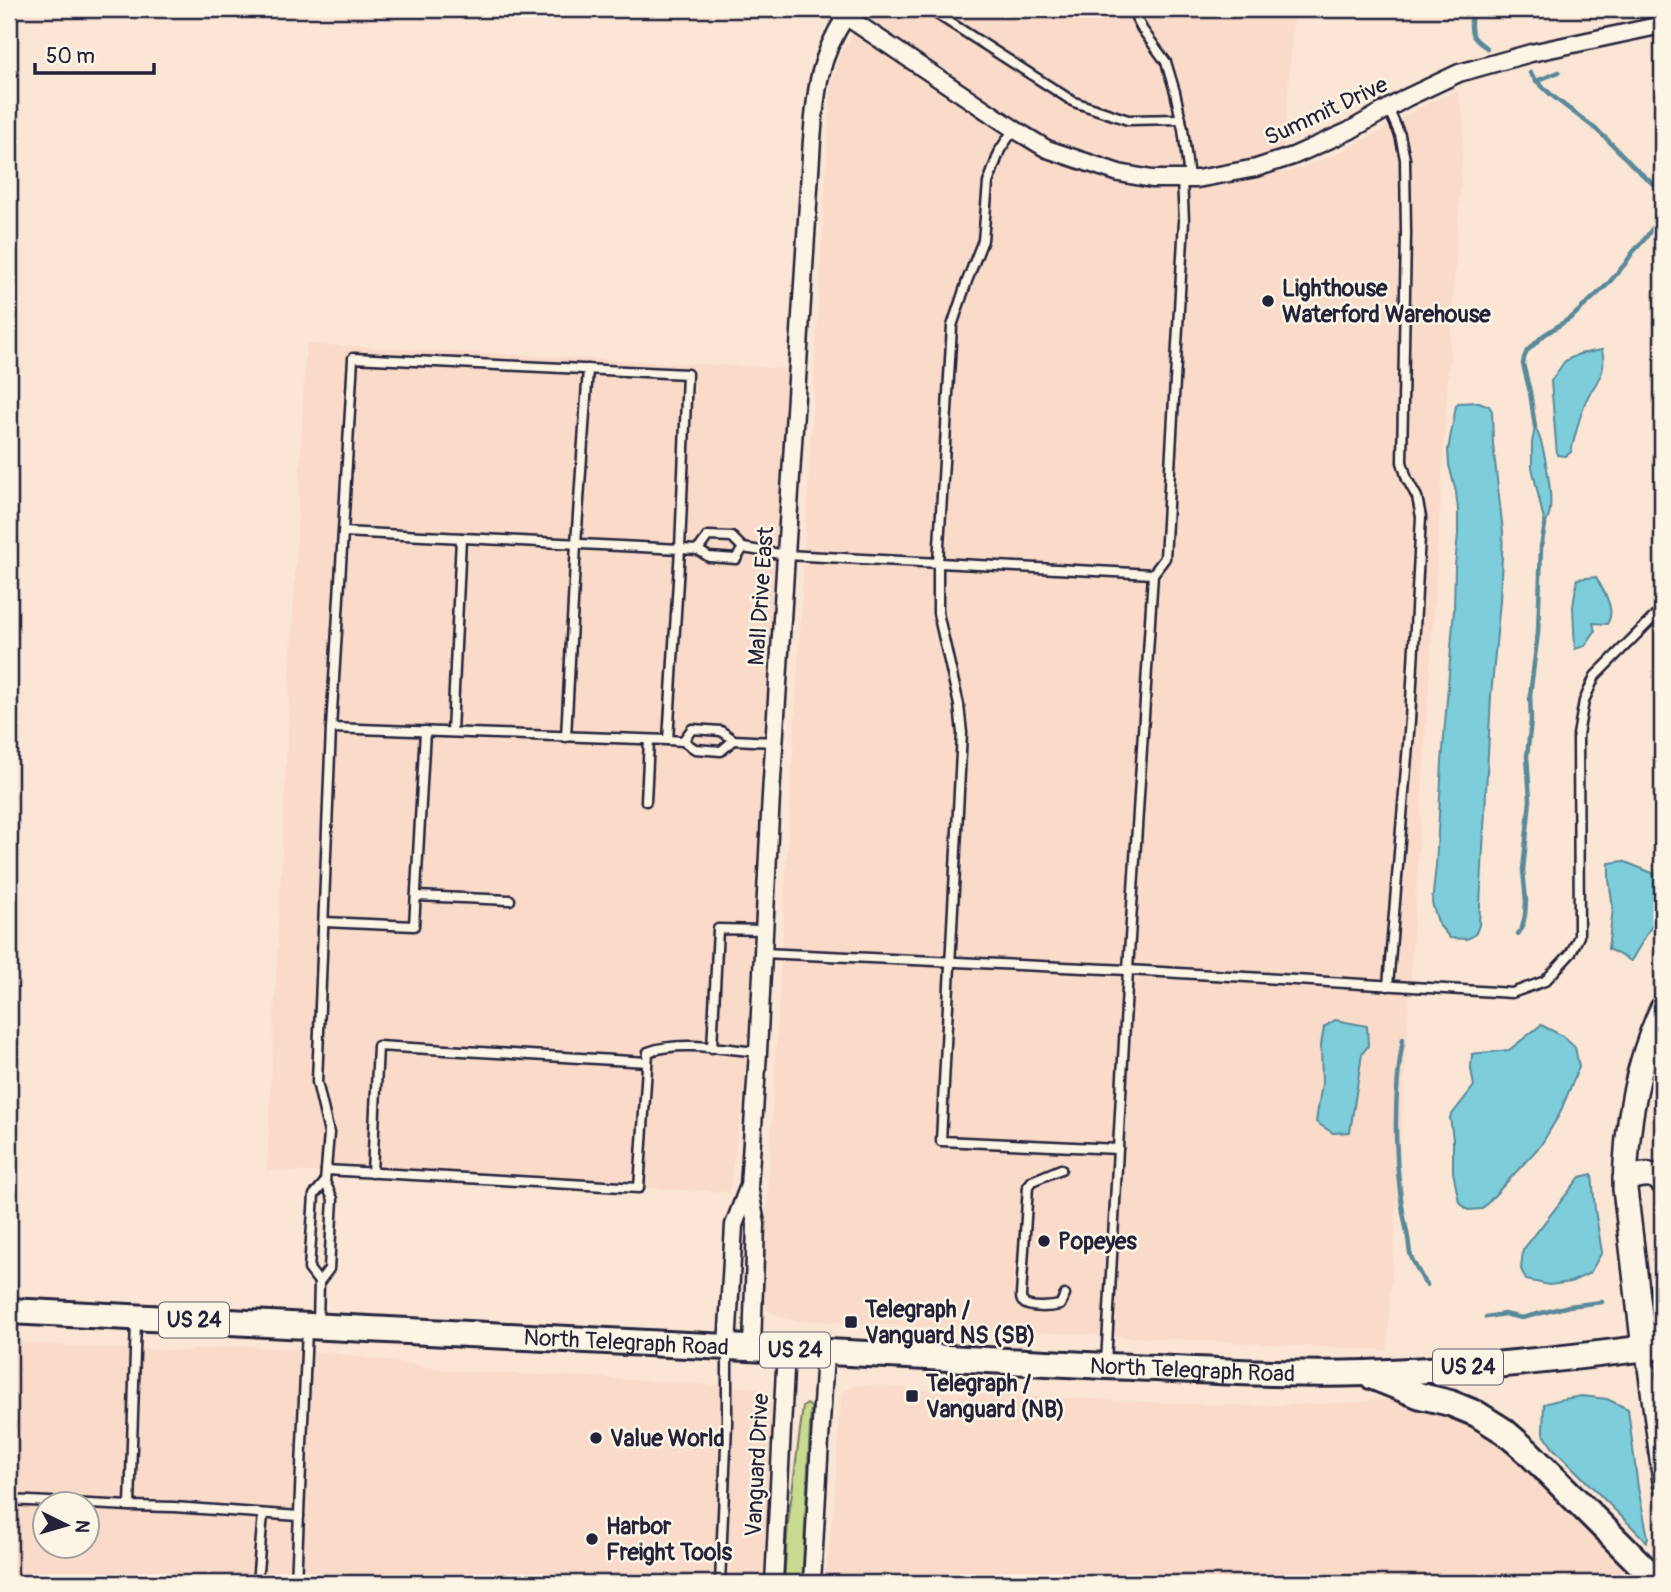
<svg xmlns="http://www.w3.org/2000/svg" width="1671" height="1592" font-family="Pangolin,sans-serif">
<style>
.built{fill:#fadac8;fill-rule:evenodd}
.green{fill:#c9db90;stroke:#767e66;stroke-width:2}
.water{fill:#7dcdda;stroke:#59899a;stroke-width:2}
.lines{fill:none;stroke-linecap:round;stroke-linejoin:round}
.stream{stroke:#59899a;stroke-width:4.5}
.lane-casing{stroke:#22223b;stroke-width:13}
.street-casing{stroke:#22223b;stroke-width:21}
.secondary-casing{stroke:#22223b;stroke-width:28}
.primary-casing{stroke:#22223b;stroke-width:30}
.lane{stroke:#fcf5e5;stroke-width:8}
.street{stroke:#fcf5e5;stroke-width:16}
.secondary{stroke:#fcf5e5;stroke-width:23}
.primary{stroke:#fcf5e5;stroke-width:24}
.poi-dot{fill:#22223b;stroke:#fcf5e5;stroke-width:2.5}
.labels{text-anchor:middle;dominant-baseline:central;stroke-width:5;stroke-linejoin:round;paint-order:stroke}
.shield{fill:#fcf5e5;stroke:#63616e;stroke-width:2}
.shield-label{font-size:21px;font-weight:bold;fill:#22223b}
.street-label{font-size:23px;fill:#22223b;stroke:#fcf5e5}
.poi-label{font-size:23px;font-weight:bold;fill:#22223b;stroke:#fcf5e5;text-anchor:start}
</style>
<rect width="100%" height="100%" fill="#fbe5d4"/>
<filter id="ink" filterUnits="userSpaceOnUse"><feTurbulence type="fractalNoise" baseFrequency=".0143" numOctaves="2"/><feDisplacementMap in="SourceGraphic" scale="14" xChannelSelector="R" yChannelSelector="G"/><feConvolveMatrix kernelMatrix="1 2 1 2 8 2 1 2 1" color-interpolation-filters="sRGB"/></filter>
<g filter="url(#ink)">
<g class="built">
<path d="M864 9H1294L1282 175 1330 157 1374 135 1428 103 1458 91 1464 125 1387 1350 794 1320 780 1316 771 1312 766 1307 763 1300 762 1294 831 89 836 66 842 51 867 11Z"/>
<path d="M306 344 789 369 744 1091 729 1192 267 1170Z"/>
<path d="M9 1343 185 1351 245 1346 332 1353 462 1372 588 1377 756 1388 763 1390 769 1395 772 1406 773 1422 764 1583H9ZM46 1504H88V1546H46Z"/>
<path d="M861 1385 962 1393 1191 1404 1255 1406 1369 1402 1370 1399 1406 1400 1482 1426 1649 1583H825L834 1504 841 1401 845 1391 852 1387Z"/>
</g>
<path class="green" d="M807 1404 811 1407 802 1583H784L788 1523 803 1407Z"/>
<g class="water">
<path d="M1602 350C1608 376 1594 382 1585 403 1579 418 1575 436 1571 452L1566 456 1557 455 1551 381 1565 361 1579 354Z"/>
<path d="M1479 402 1489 406 1492 411 1493 444 1503 532 1500 601 1491 696 1479 925 1476 933 1473 936 1467 939 1450 938 1439 925 1432 903 1436 866 1442 762 1454 610 1455 566 1458 534V510L1456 492 1449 465 1448 450 1456 406 1458 403Z"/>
<path d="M1535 427C1544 443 1554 497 1549 515 1549 517 1546 523 1545 525L1532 467V443Z"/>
<path d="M1596 577C1603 591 1617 609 1607 624L1593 623 1595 631 1585 646 1575 649 1573 607 1577 579Z"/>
<path d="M1623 861 1662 877V911L1658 915 1631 961 1608 949 1613 908 1609 880V863Z"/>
<path d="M1335 1020 1367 1026 1368 1046 1362 1054 1350 1132 1333 1133 1316 1122 1322 1083 1321 1045 1324 1027Z"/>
<path d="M1541 1025 1561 1035 1575 1047 1579 1067 1559 1115 1541 1145 1482 1209 1468 1210 1459 1202 1453 1172V1139L1450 1117 1474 1086 1471 1069 1472 1054 1509 1050Z"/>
<path d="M1592 1174 1595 1210 1602 1252 1590 1273 1571 1282 1549 1285 1526 1280 1521 1269 1523 1250 1580 1177Z"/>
<path d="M1582 1396 1607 1399 1628 1409 1638 1488 1648 1537 1647 1542 1553 1448 1543 1433 1544 1404 1558 1400Z"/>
</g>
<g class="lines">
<g class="stream">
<path d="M1472 9C1470 29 1468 37 1487 48"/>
<path d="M1530 73C1546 93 1564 105 1584 120 1602 133 1617 149 1632 165 1643 176 1656 184 1662 197"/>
<path d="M1536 81 1559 72"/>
<path d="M1535 427 1530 392 1523 364 1524 358 1527 351 1544 335 1572 317 1607 285 1625 264 1633 252 1644 240 1662 215"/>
<path d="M1518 934 1522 928 1525 915 1526 901 1523 870 1530 800 1527 756 1531 721 1530 695 1538 633 1541 547 1545 525"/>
<path d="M1403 1039C1392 1102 1394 1175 1408 1238 1409 1243 1409 1248 1410 1253 1413 1264 1420 1272 1424 1282L1427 1285"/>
<path d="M1486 1317 1504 1314 1522 1318 1569 1306 1602 1302"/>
</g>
<g class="lane-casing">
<g id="lane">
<path d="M929 9 1074 102 1128 120 1181 119"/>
<path d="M1132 9 1142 29 1166 62 1175 92 1183 129 1189 178"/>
<path d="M1014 129 1000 150 988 183 983 240 967 281 952 326 938 563V613L959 705 962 733 941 1141 1118 1149"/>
<path d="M343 532 331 728 668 740 680 549 687 374 353 358 343 532 680 549 698 550 709 557 736 559 743 548"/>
<path d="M698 550 708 536 732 537 743 548 786 555 1153 574"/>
<path d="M452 732 461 538"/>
<path d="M566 737 576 544 588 369"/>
<path d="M668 740 683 741 695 749 721 751 734 740"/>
<path d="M683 741 692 729 721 731 734 740 774 742"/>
<path d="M646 801 649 740"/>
<path d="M416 896 510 900"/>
<path d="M324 922 414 926 425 731"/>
<path d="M763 953 1128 970 1512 993 1545 981 1571 953 1579 936 1578 735 1584 701 1595 676 1662 609"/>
<path d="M1388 986 1410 720 1421 517 1417 497 1407 479 1402 462 1406 234 1405 159 1400 135 1388 108"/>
<path d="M712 1048 718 929 764 930"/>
<path d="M1061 1169 1032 1181 1028 1186 1021 1296C1021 1298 1021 1301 1023 1302 1028 1309 1052 1307 1060 1305L1065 1295"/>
<path d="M326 1170 639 1188 648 1052C678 1040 725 1049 758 1052"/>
<path d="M372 1173 378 1046 647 1062"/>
<path d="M319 1282 309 1269 314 1195 325 1182"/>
<path d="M136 1321 130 1506 174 1507 299 1516"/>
<path d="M318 1323 319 1282 329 1269 333 1199 325 1182 329 1133 317 1082 331 728"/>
<path d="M1106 1363 1128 970 1153 574 1165 558 1184 221 1182 179"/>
<path d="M9 1500 130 1506"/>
<path d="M257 1583 263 1514"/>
<path d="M296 1583 307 1329"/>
<path d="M720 1583 727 1424V1350"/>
</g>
</g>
<g class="street-casing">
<g id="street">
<path d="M835 9 1014 129 1047 149 1119 173 1152 179H1197L1256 168 1293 156 1349 131 1406 98 1459 73 1531 53 1662 25"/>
<path d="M727 1347 734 1225 748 1188"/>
<path d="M752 1348 756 1224 749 1186 758 1052 771 795 812 140C816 90 818 59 846 16"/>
<path d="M1644 1348 1662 1486"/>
<path d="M774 1583 786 1350"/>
<path d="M812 1583 825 1352"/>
</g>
</g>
<g class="secondary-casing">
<g id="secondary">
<path d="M1625 1179C1639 1176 1652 1170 1662 1182"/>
<path d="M1644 1348 1625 1189C1626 1128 1636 1065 1662 1009"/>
</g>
</g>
<g class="primary-casing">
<g id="primary">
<path id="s1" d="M9 1311 1106 1366C1192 1369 1279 1376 1366 1373 1465 1370 1564 1359 1662 1346"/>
<path d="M1371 1376 1421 1396 1450 1403 1477 1414 1504 1431 1527 1451 1659 1583"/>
</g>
</g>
<use href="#lane" class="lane"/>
<use href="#street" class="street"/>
<use href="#secondary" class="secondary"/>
<use href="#primary" class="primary"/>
</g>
</g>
<g class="poi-dot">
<circle cx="1268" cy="301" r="7"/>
<circle cx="1044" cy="1241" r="7"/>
<rect x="844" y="1315" width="14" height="14" rx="3.5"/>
<rect x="905" y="1389" width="14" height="14" rx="3.5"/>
<circle cx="596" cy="1438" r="7"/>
<circle cx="592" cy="1539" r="7"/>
</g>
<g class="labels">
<g class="shield">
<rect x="159" y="1302.5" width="70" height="35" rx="5"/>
<rect x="760" y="1332.5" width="70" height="35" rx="5"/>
<rect x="1433" y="1349.5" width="70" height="35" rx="5"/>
</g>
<g class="shield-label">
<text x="194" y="1320">US 24</text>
<text x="795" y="1350">US 24</text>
<text x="1468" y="1367">US 24</text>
</g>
<g class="street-label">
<text transform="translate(1326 111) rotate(-25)">Summit Drive</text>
<text transform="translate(761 596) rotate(-86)">Mall Drive East</text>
<text stroke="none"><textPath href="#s1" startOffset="618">North Telegraph Road</textPath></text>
<text stroke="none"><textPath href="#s1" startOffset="1185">North Telegraph Road</textPath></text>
<text transform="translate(757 1465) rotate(-87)">Vanguard Drive</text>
</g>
<g class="poi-label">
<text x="1282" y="288">Lighthouse<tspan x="1282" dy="26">Waterford Warehouse</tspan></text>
<text x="1058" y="1241">Popeyes</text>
<text x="865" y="1309">Telegraph /<tspan x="865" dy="26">Vanguard NS (SB)</tspan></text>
<text x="926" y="1383">Telegraph /<tspan x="926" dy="26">Vanguard (NB)</tspan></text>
<text x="610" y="1438">Value World</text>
<text x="606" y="1526">Harbor<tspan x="606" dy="26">Freight Tools</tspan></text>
</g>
</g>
<rect width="1671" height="1592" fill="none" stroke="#fcf5e5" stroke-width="35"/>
<rect x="18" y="18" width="1636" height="1557" fill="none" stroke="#22223b" stroke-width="2.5" filter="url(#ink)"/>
<g transform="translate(66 1525) rotate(95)"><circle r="33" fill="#fcf5e5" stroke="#a5a1a1" stroke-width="2"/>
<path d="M0-5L12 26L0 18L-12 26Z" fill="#22223b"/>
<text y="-10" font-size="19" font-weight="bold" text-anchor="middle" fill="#22223b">N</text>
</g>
<path d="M35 63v10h119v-10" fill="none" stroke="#22223b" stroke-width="3.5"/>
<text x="46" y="63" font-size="21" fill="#22223b" stroke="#fcf5e5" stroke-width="5" paint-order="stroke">50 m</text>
</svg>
